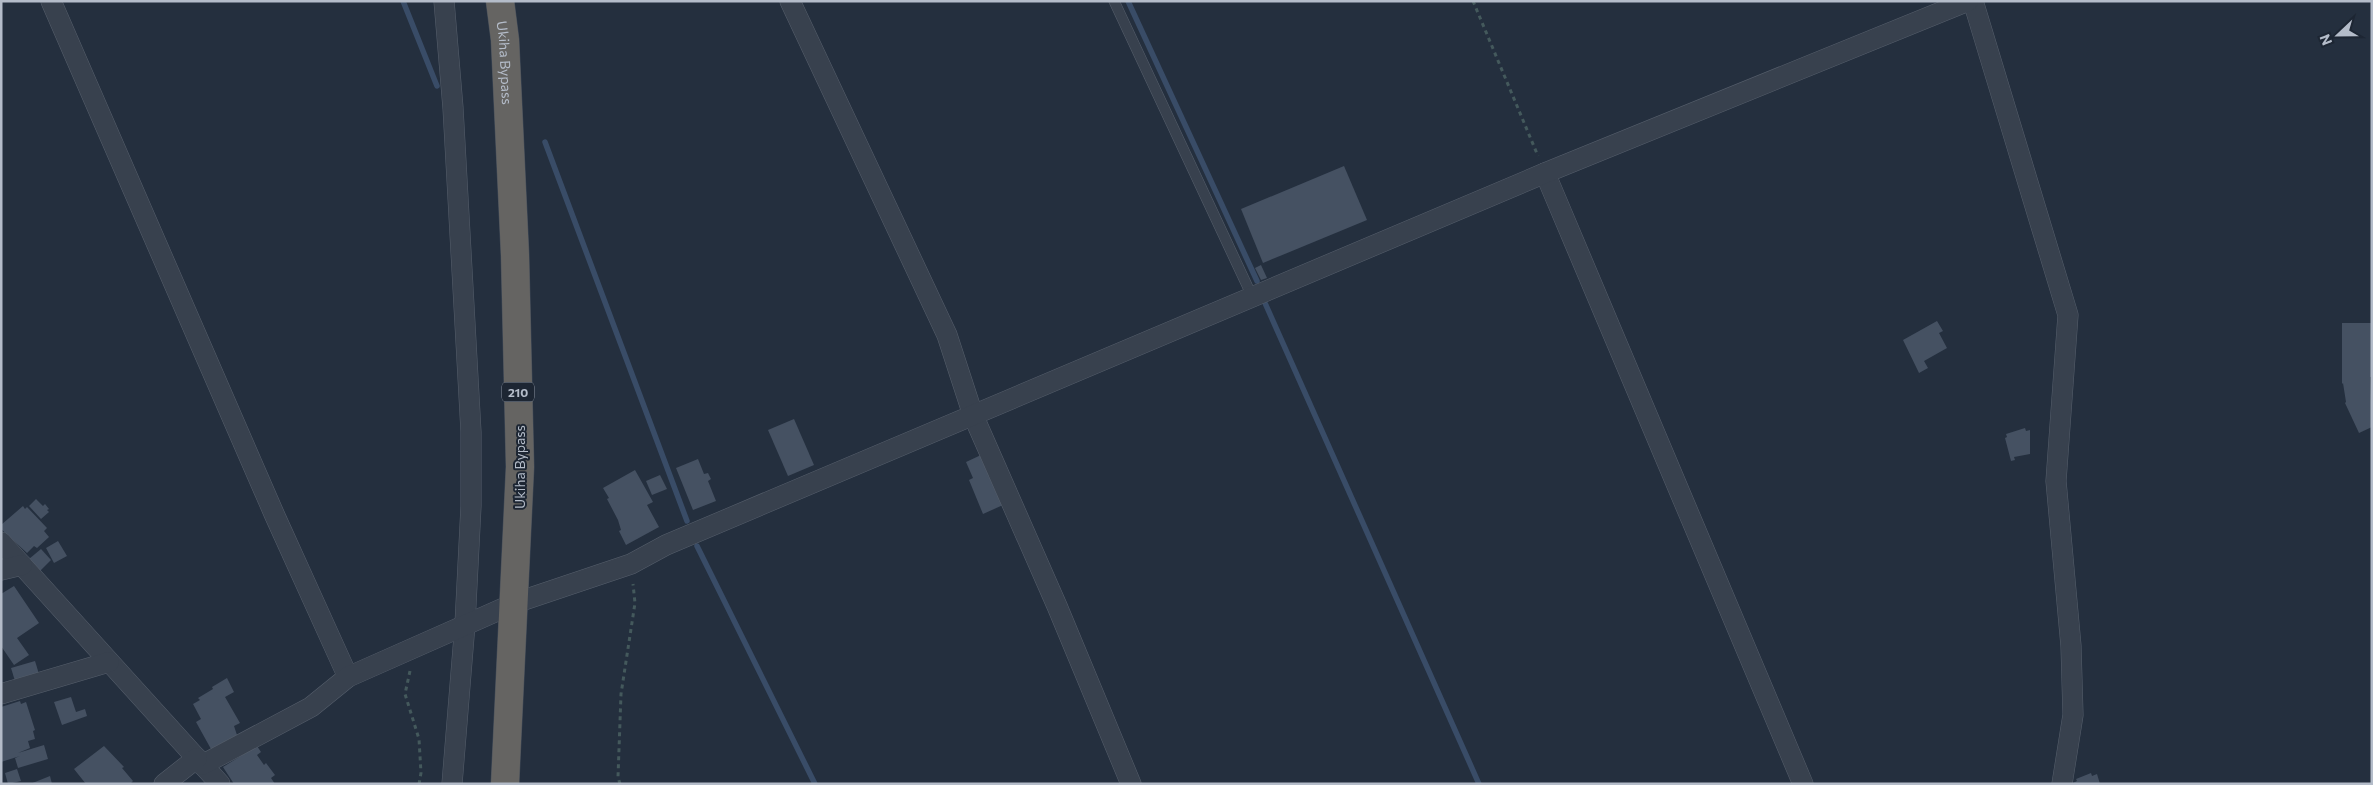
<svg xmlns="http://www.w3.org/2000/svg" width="2373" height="785" font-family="Commissioner,sans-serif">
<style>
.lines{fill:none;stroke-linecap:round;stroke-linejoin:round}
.stream{stroke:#394c67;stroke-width:5.5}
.building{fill:#455162}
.service-casing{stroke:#565f6c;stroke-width:11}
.minor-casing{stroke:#565f6c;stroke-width:21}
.trunk-casing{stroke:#434c59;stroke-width:29}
.path{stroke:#44595c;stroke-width:3;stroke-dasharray:4 4;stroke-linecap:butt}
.service{stroke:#38414e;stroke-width:10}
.minor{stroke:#38414e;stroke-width:20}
.trunk{stroke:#656462;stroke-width:28}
.labels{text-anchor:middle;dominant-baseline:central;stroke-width:4;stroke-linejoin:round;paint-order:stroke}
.shield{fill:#1d2633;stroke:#878f9c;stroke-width:1}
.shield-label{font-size:12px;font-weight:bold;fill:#b4bcc9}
.street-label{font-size:14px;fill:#b4bcc9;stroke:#1d2633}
</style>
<rect width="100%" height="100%" fill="#242f3e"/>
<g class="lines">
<g class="stream">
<path d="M403 1 437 86"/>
<path d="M1128 1 1257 281"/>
<path d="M545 142 687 521"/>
<path d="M1265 303 1479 784"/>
<path d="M697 546 815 784"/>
</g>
</g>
<g class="building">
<path d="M1344 166 1367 220 1263 263 1241 209Z"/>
<path d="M1261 265 1267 278 1261 280 1255 268Z"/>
<path d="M1937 321 1943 331 1939 333 1947 348 1924 361 1928 368 1919 373 1903 340Z"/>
<path d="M2342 323H2372V377H2370L2372 427 2359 433 2345 403 2346 402 2343 383 2342 384Z"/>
<path d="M794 419 814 465 788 476 768 430Z"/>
<path d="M2025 428 2026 431 2030 430V454L2014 457 2015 460 2011 461 2005 438 2007 437 2006 434Z"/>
<path d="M981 455 1003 505 983 514 969 480 973 478 966 462Z"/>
<path d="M698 459 704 474 708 473 711 479 708 481 716 501 693 510 676 468Z"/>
<path d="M635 470 653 502 647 505 659 527 626 545 619 531 621 530 618 520 607 499 609 498 603 488Z"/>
<path d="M660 475 667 489 652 495 646 481Z"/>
<path d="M36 499 43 506 45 504 49 509 47 510 49 512 41 519 29 506Z"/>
<path d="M23 506 25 509 27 507 47 528 44 531 49 537 37 548 34 546 27 553 1 529V525Z"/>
<path d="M58 541 67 556 54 563 46 548Z"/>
<path d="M41 549 51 560 40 571 29 559Z"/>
<path d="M14 586 39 623 17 638 29 655 14 665 1 646V594Z"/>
<path d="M35 661 39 674 15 681 11 668Z"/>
<path d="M227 678 234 692 225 697 240 723 234 726 237 735 211 749 196 722 201 719 193 704 200 700 198 698 213 689 212 687Z"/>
<path d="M71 697 76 712 85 709 87 716 62 725 54 702Z"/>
<path d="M20 701 21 704 26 702 35 730 33 731 35 739 28 741 30 748 18 753 44 745 48 759 18 768 15 758 20 756 1 762V707Z"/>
<path d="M104 746 124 767 122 768 133 781 130 784H86L74 769Z"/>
<path d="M257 746 261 752 257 755 264 765 266 763 275 775 271 778 275 784H234L223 767Z"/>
<path d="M17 769 21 781 8 784 5 773Z"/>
<path d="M2091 773 2092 776 2097 774 2100 784H2071L2077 781 2076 779Z"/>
<path d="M50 776 52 784H30Z"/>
</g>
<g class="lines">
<g class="service-casing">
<path id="service" d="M1114 1 1252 296"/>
</g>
<g class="minor-casing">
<g id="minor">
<path d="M51 1 275 516 348 677"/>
<path d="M444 1 453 108 471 432V506L465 624 452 784"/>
<path d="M790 1 947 335 973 415 1057 606 1131 784"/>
<path d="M1973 1 2068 315 2056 481 2071 646 2073 715 2062 784"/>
<path d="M1545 173 1803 784"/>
<path d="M1 542 220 784"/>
<path d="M1 570 22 565"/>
<path d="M1 694 109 662"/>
<path d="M202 765 311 707 348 677 515 603 631 564 666 545 1545 173 1968 1"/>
<path d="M164 784 197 758"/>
</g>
</g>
<g class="trunk-casing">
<g id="trunk">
<path id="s1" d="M500 1 505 40 515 255 520 467 505 784"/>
</g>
</g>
<g class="path">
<path d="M1473 1 1538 156"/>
<path d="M410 671 405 694 419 739 421 773 419 784"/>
<path d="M620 784 618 777 621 694 635 603 633 584"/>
</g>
<use href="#service" class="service"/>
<use href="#minor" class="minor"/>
<use href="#trunk" class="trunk"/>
</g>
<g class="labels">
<rect class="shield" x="502" y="382.5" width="32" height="19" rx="4"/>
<g class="shield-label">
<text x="518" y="392">210</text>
</g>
<g class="street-label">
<text stroke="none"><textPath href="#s1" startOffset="62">Ukiha Bypass</textPath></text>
<text transform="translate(519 467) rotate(-90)">Ukiha Bypass</text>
</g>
</g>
<rect width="2373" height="785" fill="none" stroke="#b4bcc9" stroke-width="5"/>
<g transform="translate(2338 35) rotate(248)" stroke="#1d2633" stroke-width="4" paint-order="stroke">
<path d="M0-4L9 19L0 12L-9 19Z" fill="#b4bcc9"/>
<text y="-8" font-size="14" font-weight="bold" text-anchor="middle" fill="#b4bcc9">N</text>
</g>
</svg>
